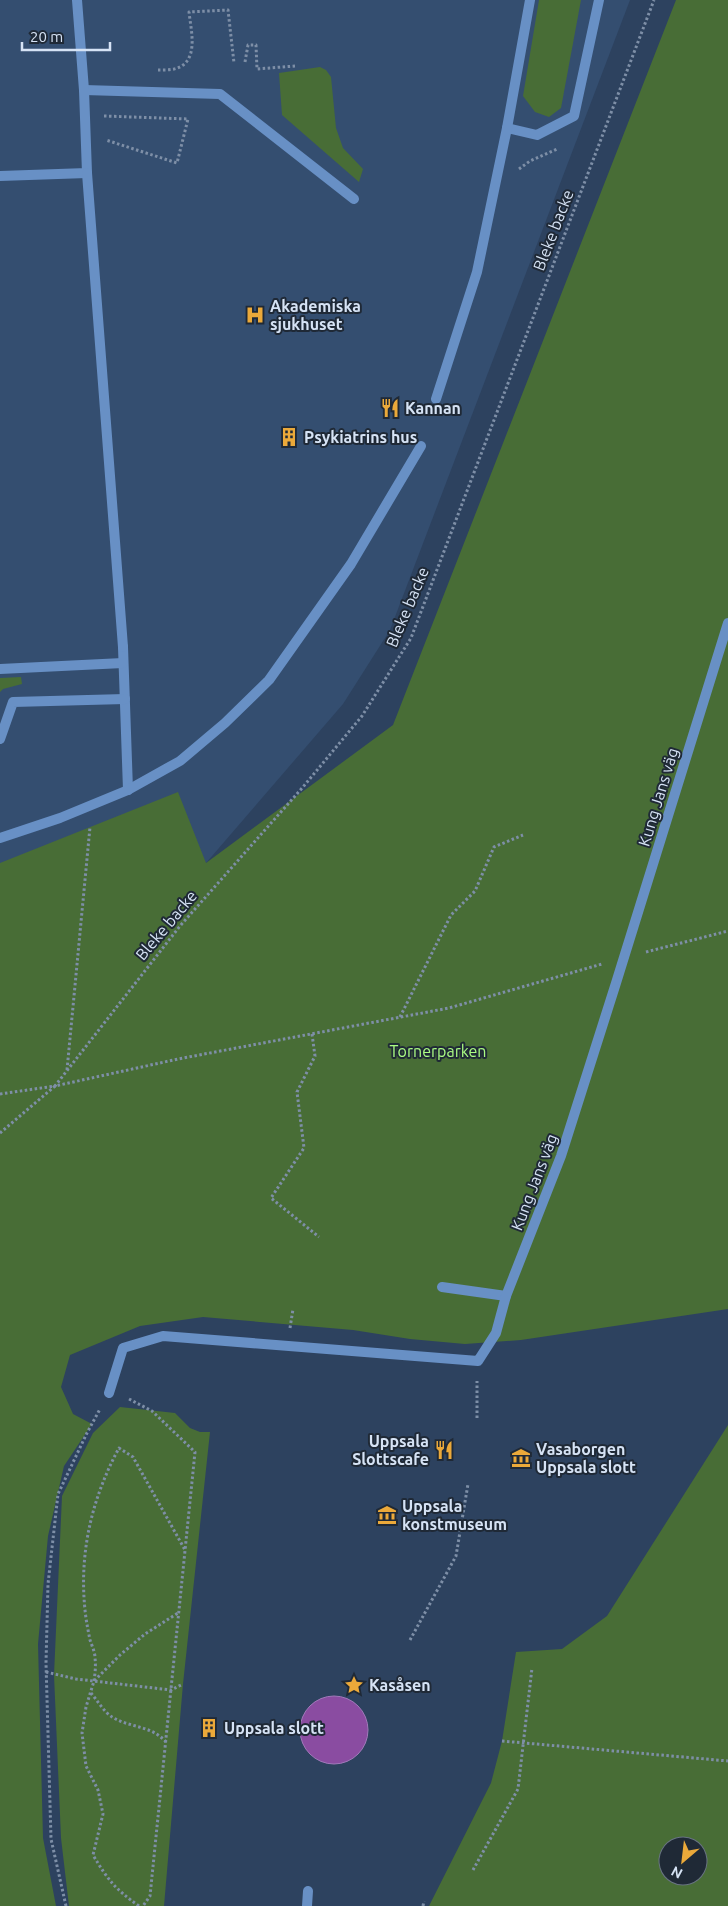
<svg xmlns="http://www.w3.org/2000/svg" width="728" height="1906" font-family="Ubuntu,sans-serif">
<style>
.built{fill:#344e70}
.green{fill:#486d36;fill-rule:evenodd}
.water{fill:#8a4ca1;stroke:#a179ba}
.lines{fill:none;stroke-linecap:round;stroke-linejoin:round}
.path{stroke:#7e8fa7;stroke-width:3;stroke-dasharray:2.5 2.5;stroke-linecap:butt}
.service{stroke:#6890c5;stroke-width:10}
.minor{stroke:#6890c5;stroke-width:10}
.labels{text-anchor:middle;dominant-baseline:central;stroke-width:4;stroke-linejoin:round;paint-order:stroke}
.street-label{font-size:16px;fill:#d6e3f5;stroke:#1f2936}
.poi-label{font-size:16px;font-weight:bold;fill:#d6e3f5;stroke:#1f2936;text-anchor:start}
.park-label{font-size:16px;fill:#abfc83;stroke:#1f2936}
</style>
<rect width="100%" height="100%" fill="#2d425f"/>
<path class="built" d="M0 0H630L390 630 343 704 206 863 0 1059Z"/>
<g class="green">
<path d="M539 0H581L561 108 549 117 535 112 523 96Z"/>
<path d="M676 0H728V1309L521 1340 465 1344 410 1339 353 1330 203 1317 140 1326 70 1355 61 1387 73 1414 92 1424 64 1466 48 1536 38 1644 43 1838 56 1906H0V863L178 792 206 863 393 725Z"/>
<path d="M320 67 326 70 331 77 336 128 343 148 363 169 359 182 282 115 279 73Z"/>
<path d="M21 677 22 684 3 689 0 692V678Z"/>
<path d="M120 1407 175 1413 190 1428 200 1432H210L183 1684 164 1906H69L61 1838 54 1675 62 1496 93 1433Z"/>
<path d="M728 1425V1906H429L491 1783 502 1741 516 1652 562 1649 607 1616ZM668 1846H698V1876H668Z"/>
</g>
<circle class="water" cx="334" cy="1730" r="34"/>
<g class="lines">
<g class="path">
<path d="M245 62 248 45H256L257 69 295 66"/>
<path d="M158 70C163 70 169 70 174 69 200 63 191 31 189 12L228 10 234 63"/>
<path d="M104 116 188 119 177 163 106 140"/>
<path d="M519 169 530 161 557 149"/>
<path d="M646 952 728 931"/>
<path d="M400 1017 451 915 475 891 494 847 523 835"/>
<path d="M312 1034 315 1056 297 1092 304 1148 271 1198 319 1237"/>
<path d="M67 1070 90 827"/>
<path d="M0 1094 55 1086 180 926 303 787 362 716 411 638 654 0"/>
<path d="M0 1133 55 1086 178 1059 449 1008 602 964"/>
<path d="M290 1328 293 1309"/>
<path d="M129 1399 152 1411 195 1452 150 1896 143 1906"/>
<path d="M477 1418V1381"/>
<path d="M410 1640 456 1556 468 1484"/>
<path d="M46 1672 76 1679 171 1690 183 1684"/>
<path d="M94 1681C95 1674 96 1666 95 1658 95 1652 92 1646 90 1640 88 1630 86 1620 85 1610 79 1552 92 1498 119 1448L133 1457 185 1550"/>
<path d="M91 1693C97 1700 104 1712 112 1717 130 1728 151 1725 166 1742"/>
<path d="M502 1741 728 1761"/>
<path d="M473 1870 518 1789 532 1668"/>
<path d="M66 1906 51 1839 46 1663 48 1584 58 1494 87 1433 100 1409"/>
<path d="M139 1906C115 1889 108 1880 93 1855L103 1814 98 1790 86 1766 82 1733 86 1707 94 1681 120 1655 145 1634 178 1613"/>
<path d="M423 1906 424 1901"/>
</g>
<g class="service">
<path d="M84 90 220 94 354 199"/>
<path d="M507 128 537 135 574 116 599 0"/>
<path d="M0 176 87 173 84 90 77 0"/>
<path d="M436 399 477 272 507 128 530 0"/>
<path d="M123 647 128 790"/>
<path d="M0 669 123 663"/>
<path d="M0 739 13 702 125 699"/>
<path d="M0 838 60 818 128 790 180 761 225 723 269 680 351 564 421 446"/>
<path d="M442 1287 506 1296"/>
</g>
<g class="minor">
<path d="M87 173 123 647"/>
<path d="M109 1393 123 1348 163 1336 478 1361 496 1333 506 1296 561 1156 616 983 728 623"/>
<path d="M307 1906 308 1891"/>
</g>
</g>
<defs>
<g id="hospital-bare" transform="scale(1.5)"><path d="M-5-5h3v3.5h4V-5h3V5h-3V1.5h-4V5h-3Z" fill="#eba93a" stroke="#1f2936" stroke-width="2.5" paint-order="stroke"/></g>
<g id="restaurant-bare" transform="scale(1.5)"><path d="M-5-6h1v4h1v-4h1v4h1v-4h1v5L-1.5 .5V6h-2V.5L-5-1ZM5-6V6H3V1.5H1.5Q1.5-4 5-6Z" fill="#eba93a" stroke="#1f2936" stroke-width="2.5" paint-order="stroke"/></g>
<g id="building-bare" transform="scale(1.5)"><path d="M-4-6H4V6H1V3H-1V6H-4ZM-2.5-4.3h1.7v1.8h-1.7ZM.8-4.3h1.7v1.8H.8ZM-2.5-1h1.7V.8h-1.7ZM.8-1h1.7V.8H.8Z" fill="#eba93a" stroke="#1f2936" stroke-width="2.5" paint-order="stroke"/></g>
<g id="museum-bare" transform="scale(1.5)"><path d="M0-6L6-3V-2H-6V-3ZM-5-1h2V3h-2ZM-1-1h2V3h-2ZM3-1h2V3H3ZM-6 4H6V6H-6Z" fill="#eba93a" stroke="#1f2936" stroke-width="2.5" paint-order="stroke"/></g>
<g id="sight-bare" transform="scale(1.5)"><path d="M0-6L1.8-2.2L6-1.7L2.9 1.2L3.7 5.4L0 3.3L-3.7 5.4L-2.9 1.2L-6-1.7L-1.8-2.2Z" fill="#eba93a" stroke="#1f2936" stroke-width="2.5" paint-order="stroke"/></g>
</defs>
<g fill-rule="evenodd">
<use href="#hospital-bare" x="255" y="315"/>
<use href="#restaurant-bare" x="390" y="408"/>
<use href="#building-bare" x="289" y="437"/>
<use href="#restaurant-bare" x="444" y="1450"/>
<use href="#museum-bare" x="521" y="1458"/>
<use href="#museum-bare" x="387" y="1515"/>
<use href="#sight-bare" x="354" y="1685"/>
<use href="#building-bare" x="209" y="1728"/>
</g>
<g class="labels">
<g class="street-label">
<text transform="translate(553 230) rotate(-69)">Bleke backe</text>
<text transform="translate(407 607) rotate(-67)">Bleke backe</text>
<text transform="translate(658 797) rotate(-73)">Kung Jans väg</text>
<text transform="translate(166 925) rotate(-50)">Bleke backe</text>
<text transform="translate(534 1182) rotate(-69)">Kung Jans väg</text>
</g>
<g class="poi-label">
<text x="270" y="306">Akademiska<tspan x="270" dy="18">sjukhuset</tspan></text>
<text x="405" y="408">Kannan</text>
<text x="304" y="437">Psykiatrins hus</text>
<text x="429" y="1441" text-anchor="end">Uppsala<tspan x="429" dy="18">Slottscafe</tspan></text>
<text x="536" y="1449">Vasaborgen<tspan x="536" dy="18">Uppsala slott</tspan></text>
<text x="402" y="1506">Uppsala<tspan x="402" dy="18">konstmuseum</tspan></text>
<text x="369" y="1685">Kasåsen</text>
<text x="224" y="1728">Uppsala slott</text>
</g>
<g class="park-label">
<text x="438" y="1051">Tornerparken</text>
</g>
</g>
<g transform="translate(683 1861) rotate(208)"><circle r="24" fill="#1f2936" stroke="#687382"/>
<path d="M0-4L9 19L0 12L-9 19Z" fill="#eba93a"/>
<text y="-8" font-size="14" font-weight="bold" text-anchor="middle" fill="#d6e3f5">N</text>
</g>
<path d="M22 42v8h88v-8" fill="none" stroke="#d6e3f5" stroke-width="2.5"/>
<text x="30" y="42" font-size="15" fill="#d6e3f5" stroke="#1f2936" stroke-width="4" paint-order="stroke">20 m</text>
</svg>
